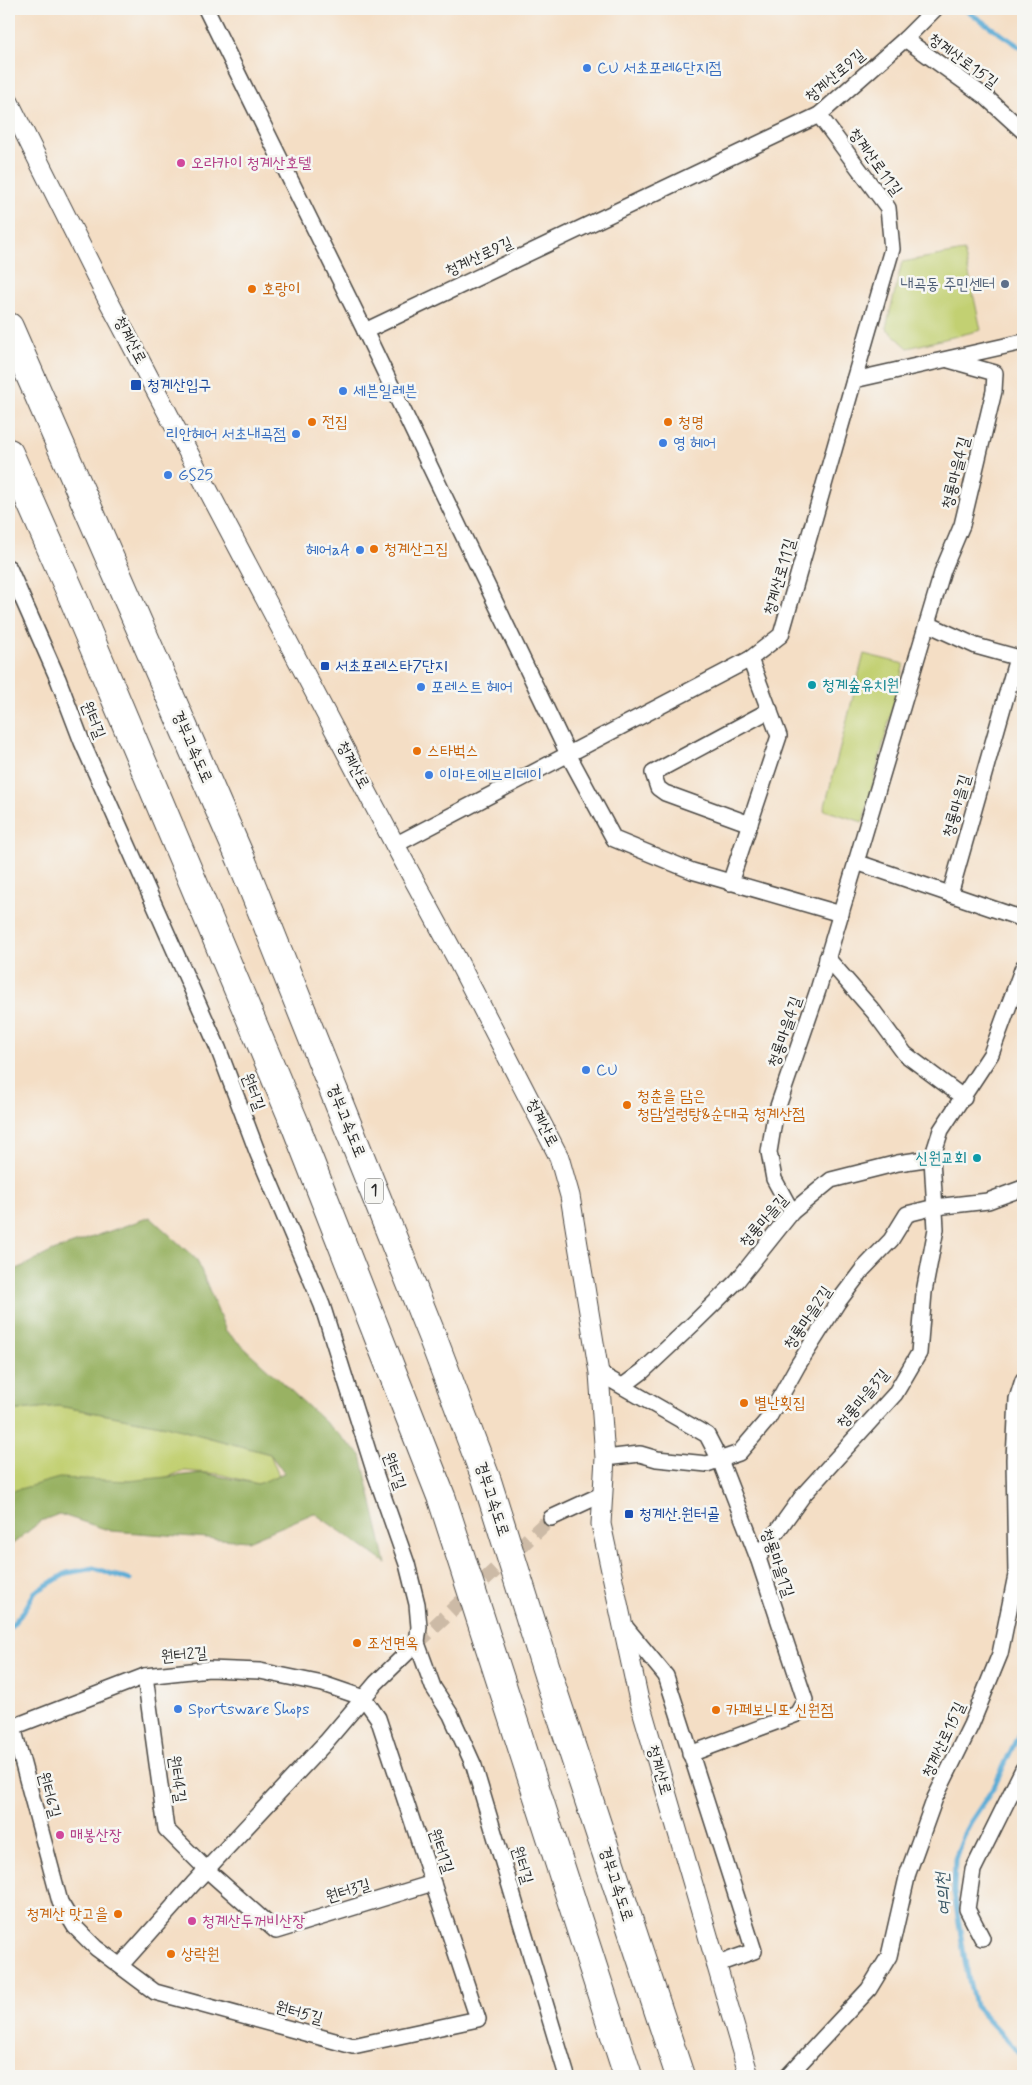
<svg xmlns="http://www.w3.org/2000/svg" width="1032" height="2085" font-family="Mynerve,'Poor Story',sans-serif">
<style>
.green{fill:#c2d072;stroke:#767e4e}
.forest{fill:#99b264;stroke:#626e48}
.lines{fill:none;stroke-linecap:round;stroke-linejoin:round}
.stream{stroke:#5aabd5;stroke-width:5}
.minor-tunnel{stroke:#ccbaa6;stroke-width:15;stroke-dasharray:15 8;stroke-linecap:butt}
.minor-casing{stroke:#494642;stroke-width:18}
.tertiary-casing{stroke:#494642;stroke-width:21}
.motorway-casing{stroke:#494642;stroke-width:30}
.minor{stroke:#fff;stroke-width:15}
.tertiary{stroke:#fff;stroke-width:19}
.motorway{stroke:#fff;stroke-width:28}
.shop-dot{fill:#3f7fe0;stroke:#f6f6f2;stroke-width:2}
.hotel-dot{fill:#d1479c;stroke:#f6f6f2;stroke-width:2}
.service-dot{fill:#5c6f8a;stroke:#f6f6f2;stroke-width:2}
.food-dot{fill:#e8710a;stroke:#f6f6f2;stroke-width:2}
.transit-dot{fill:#1a4fb4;stroke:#f6f6f2;stroke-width:2}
.culture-dot{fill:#0f9aa8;stroke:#f6f6f2;stroke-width:2}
.labels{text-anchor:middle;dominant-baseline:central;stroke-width:5;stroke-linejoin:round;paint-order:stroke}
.shield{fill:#f6f6f2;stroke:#686867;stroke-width:1}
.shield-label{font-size:15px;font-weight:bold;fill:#2b2b2b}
.street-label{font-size:16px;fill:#2b2b2b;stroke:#f6f6f2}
.shop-label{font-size:16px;fill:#366cbe;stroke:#f6f6f2;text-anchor:start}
.hotel-label{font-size:16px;fill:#b23c85;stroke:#f6f6f2;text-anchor:start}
.service-label{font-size:16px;fill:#4e5e75;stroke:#f6f6f2;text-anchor:end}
.food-label{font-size:16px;fill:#c56008;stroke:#f6f6f2;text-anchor:start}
.transit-label{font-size:16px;fill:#164399;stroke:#f6f6f2;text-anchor:start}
.culture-label{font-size:16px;fill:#0d838f;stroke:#f6f6f2;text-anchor:start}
.water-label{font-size:18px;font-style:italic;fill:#3b5866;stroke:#f6f6f2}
</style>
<rect width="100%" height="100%" fill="#f6f6f2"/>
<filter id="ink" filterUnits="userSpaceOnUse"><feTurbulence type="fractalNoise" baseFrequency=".02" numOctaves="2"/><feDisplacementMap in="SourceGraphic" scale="10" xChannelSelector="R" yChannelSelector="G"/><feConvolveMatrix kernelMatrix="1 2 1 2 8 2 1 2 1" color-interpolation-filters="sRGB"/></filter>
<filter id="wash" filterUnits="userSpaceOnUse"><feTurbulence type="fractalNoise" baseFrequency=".0096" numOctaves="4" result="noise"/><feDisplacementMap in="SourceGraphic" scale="20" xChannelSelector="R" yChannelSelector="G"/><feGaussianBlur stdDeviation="1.12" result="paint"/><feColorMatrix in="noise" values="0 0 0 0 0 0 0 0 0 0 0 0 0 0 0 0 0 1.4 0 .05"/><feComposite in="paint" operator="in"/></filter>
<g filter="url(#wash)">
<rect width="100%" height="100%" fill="#f4dec5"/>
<g class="green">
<path d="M964 251 981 330 908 348 886 328 902 262Z"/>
<path d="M864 654 904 664 863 822 824 810Z"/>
<path d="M59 1406 166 1426 270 1454 279 1476 258 1484 219 1474 185 1471 154 1481H113L9 1492V1411Z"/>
</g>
<path class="forest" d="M150 1217 197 1260 226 1331 361 1455 386 1563 314 1513 248 1541 111 1531 59 1514 41 1521 9 1547V1492L59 1478 129 1481 203 1473 258 1484 284 1473 270 1454 166 1426 59 1406 9 1411V1273L53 1251Z"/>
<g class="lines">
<g class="stream">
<path d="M964 9 1023 49"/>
<path d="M9 1628 24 1611 35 1592 67 1573 94 1568 130 1580"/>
<path d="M1023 1725 994 1787 968 1826 955 1859 954 1892 966 1967 975 2006 1023 2057"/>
</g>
</g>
</g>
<g filter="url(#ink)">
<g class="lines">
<path class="minor-tunnel" d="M417 1643 551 1518"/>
<g class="minor-casing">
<g id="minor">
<path d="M206 9 365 331 568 754 614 839 692 871 841 914"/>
<path d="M905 39 987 98 1023 131"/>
<path d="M819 115 888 208 892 249 854 380"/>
<path d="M365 331 819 115 905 39 935 9"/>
<path d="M9 568 58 679 82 742 218 1048 258 1154 322 1305 374 1470 407 1564 417 1604 419 1627 417 1643 433 1687 451 1715 474 1766 567 2076"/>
<path d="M928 624 976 646 1023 659"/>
<path d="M750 824 665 793 658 788 653 773 770 710"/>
<path d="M395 845 750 659 781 635 854 380 1023 342"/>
<path d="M856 862 1023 919"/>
<path d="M730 883 779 736 750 659"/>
<path d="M950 894 1017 658"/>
<path d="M827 958 874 1012 905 1054 964 1098"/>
<path d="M792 1212 774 1179 769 1152 775 1115 818 990 943 570 962 525 994 391 995 373 949 360"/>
<path d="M599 1373 707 1435 720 1460 758 1558 805 1700 797 1714 690 1754"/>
<path d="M623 1386 643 1371 693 1324 737 1281 792 1212 831 1180 898 1163 932 1158"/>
<path d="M605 1458 640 1454 657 1459 707 1464 739 1453 768 1419 798 1365 838 1302 863 1269 891 1240 907 1214 935 1207 988 1201 1023 1188"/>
<path d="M551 1518 603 1494"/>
<path d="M758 1558 804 1494 895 1394 919 1353 924 1292 936 1229 932 1158 941 1130 991 1054 1023 967"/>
<path d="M623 1624 666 1676 754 1951 715 1965"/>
<path d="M209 1669 260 1671 323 1684 364 1698 378 1718 478 2019 353 2046 155 1992 96 1948 75 1927 60 1902 13 1727 145 1676Z"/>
<path d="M145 1676 166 1829 207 1870 276 1931 433 1883"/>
<path d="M982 1938 967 1909 973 1870 1023 1769"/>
<path d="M121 1965 193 1884 326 1742 376 1683 417 1643"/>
<path d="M788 2076 869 1989 889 1956 908 1873 935 1798 971 1725 1000 1654 1016 1575 1014 1459 1017 1399 1023 1380"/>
</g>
</g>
<g class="tertiary-casing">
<path id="tertiary" d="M9 102 106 296 395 845 459 963 559 1157 570 1196 599 1373 605 1458 601 1524 638 1696 749 2076"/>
</g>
<g class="motorway-casing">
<g id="motorway">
<path d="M9 327 241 859 432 1336 487 1481 555 1697 680 2076"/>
<path d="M9 453 71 593 295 1124 442 1499 628 2076"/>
</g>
</g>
<use href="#minor" class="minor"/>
<use href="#tertiary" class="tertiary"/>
<use href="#motorway" class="motorway"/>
</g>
</g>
<g class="shop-dot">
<circle cx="587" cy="68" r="5"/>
<circle cx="343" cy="391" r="5"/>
<circle cx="296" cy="434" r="5"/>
<circle cx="663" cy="443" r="5"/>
<circle cx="168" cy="475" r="5"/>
<circle cx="360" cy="550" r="5"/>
<circle cx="421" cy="687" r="5"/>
<circle cx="429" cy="775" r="5"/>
<circle cx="586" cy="1070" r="5"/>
<circle cx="178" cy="1709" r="5"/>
</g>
<g class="hotel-dot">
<circle cx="181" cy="163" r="5"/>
<circle cx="60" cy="1835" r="5"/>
<circle cx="192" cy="1921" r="5"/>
</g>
<circle class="service-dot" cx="1005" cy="284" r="5"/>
<g class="food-dot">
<circle cx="252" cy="289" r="5"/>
<circle cx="312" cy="422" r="5"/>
<circle cx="668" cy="422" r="5"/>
<circle cx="374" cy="549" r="5"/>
<circle cx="417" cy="751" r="5"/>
<circle cx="627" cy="1105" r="5"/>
<circle cx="744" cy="1403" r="5"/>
<circle cx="357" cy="1643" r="5"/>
<circle cx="716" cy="1710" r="5"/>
<circle cx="118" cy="1914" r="5"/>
<circle cx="171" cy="1954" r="5"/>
</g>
<g class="transit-dot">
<rect x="130" y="379" width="12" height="12" rx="2.5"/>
<rect x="320" y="661" width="10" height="10" rx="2.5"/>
<rect x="624" y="1509" width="10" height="10" rx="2.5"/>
</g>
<g class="culture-dot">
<circle cx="812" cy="685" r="5"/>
<circle cx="977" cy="1158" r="5"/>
</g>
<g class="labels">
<rect class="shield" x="365" y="1178.5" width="18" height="25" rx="4"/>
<g class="shield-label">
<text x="374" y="1191">1</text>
</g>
<g class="street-label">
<text transform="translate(963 61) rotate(36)">청계산로15길</text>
<text transform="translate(835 76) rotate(-40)">청계산로9길</text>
<text transform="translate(875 162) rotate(54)">청계산로11길</text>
<text transform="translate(479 257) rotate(-25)">청계산로9길</text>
<text transform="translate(130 340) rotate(62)">청계산로</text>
<text transform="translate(956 473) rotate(-76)">청룡마을4길</text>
<text transform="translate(780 577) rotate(-74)">청계산로11길</text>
<text transform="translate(93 720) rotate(68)">원터길</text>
<text transform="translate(192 747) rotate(66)">경부고속도로</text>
<text transform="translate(353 765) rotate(62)">청계산로</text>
<text transform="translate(957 806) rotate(-74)">청룡마을길</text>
<text transform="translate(785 1032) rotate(-71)">청룡마을4길</text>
<text transform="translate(253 1092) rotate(69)">원터길</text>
<text transform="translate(346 1121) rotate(68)">경부고속도로</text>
<text transform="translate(542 1123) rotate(63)">청계산로</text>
<text transform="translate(764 1221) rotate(-49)">청룡마을길</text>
<text transform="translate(808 1318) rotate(-56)">청룡마을2길</text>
<text transform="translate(863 1399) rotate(-50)">청룡마을3길</text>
<text transform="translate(394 1471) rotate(70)">원터길</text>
<text transform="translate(492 1499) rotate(72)">경부고속도로</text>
<text transform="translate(777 1563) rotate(71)">청룡마을1길</text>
<text transform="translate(184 1655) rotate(-5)">원터2길</text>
<text transform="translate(944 1740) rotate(-65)">청계산로15길</text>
<text transform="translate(659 1770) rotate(74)">청계산로</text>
<text transform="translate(177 1779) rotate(82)">원터4길</text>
<text transform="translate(49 1795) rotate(75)">원터6길</text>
<text transform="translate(441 1851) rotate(71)">원터1길</text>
<text transform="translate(522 1865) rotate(73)">원터길</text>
<text transform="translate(616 1884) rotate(72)">경부고속도로</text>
<text transform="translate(348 1891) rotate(-17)">원터3길</text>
<text transform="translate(299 2013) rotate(15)">원터5길</text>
</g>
<g class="shop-label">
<text x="597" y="68">CU 서초포레6단지점</text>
<text x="353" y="391">세븐일레븐</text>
<text x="286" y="434" text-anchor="end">리안헤어 서초내곡점</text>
<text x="673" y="443">영 헤어</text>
<text x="178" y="475">GS25</text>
<text x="350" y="550" text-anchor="end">헤어aA</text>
<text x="431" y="687">포레스트 헤어</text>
<text x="439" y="775">이마트에브리데이</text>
<text x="596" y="1070">CU</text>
<text x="188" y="1709">Sportsware Shops</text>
</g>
<g class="hotel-label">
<text x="191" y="163">오라카이 청계산호텔</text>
<text x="70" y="1835">매봉산장</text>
<text x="202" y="1921">청계산두꺼비산장</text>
</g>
<g class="service-label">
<text x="995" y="284">내곡동 주민센터</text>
</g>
<g class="food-label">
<text x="262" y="289">호랑이</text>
<text x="322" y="422">전집</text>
<text x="678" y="422">청명</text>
<text x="384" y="549">청계산그집</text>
<text x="427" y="751">스타벅스</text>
<text x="637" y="1096">청춘을 담은<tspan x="637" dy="18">청담설렁탕&amp;순대국 청계산점</tspan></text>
<text x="754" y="1403">별난횟집</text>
<text x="367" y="1643">조선면옥</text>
<text x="726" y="1710">카페보니또 신원점</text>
<text x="108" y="1914" text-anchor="end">청계산 맛고을</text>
<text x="181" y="1954">상락원</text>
</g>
<g class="transit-label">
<text x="147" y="385">청계산입구</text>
<text x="335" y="666">서초포레스타7단지</text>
<text x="639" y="1514">청계산.원터골</text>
</g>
<g class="culture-label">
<text x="822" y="685">청계숲유치원</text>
<text x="967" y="1158" text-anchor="end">신원교회</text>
</g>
<g class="water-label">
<text transform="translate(944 1894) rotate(-94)">여의천</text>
</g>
</g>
<rect width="1032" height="2085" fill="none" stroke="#f6f6f2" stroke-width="30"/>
</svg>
